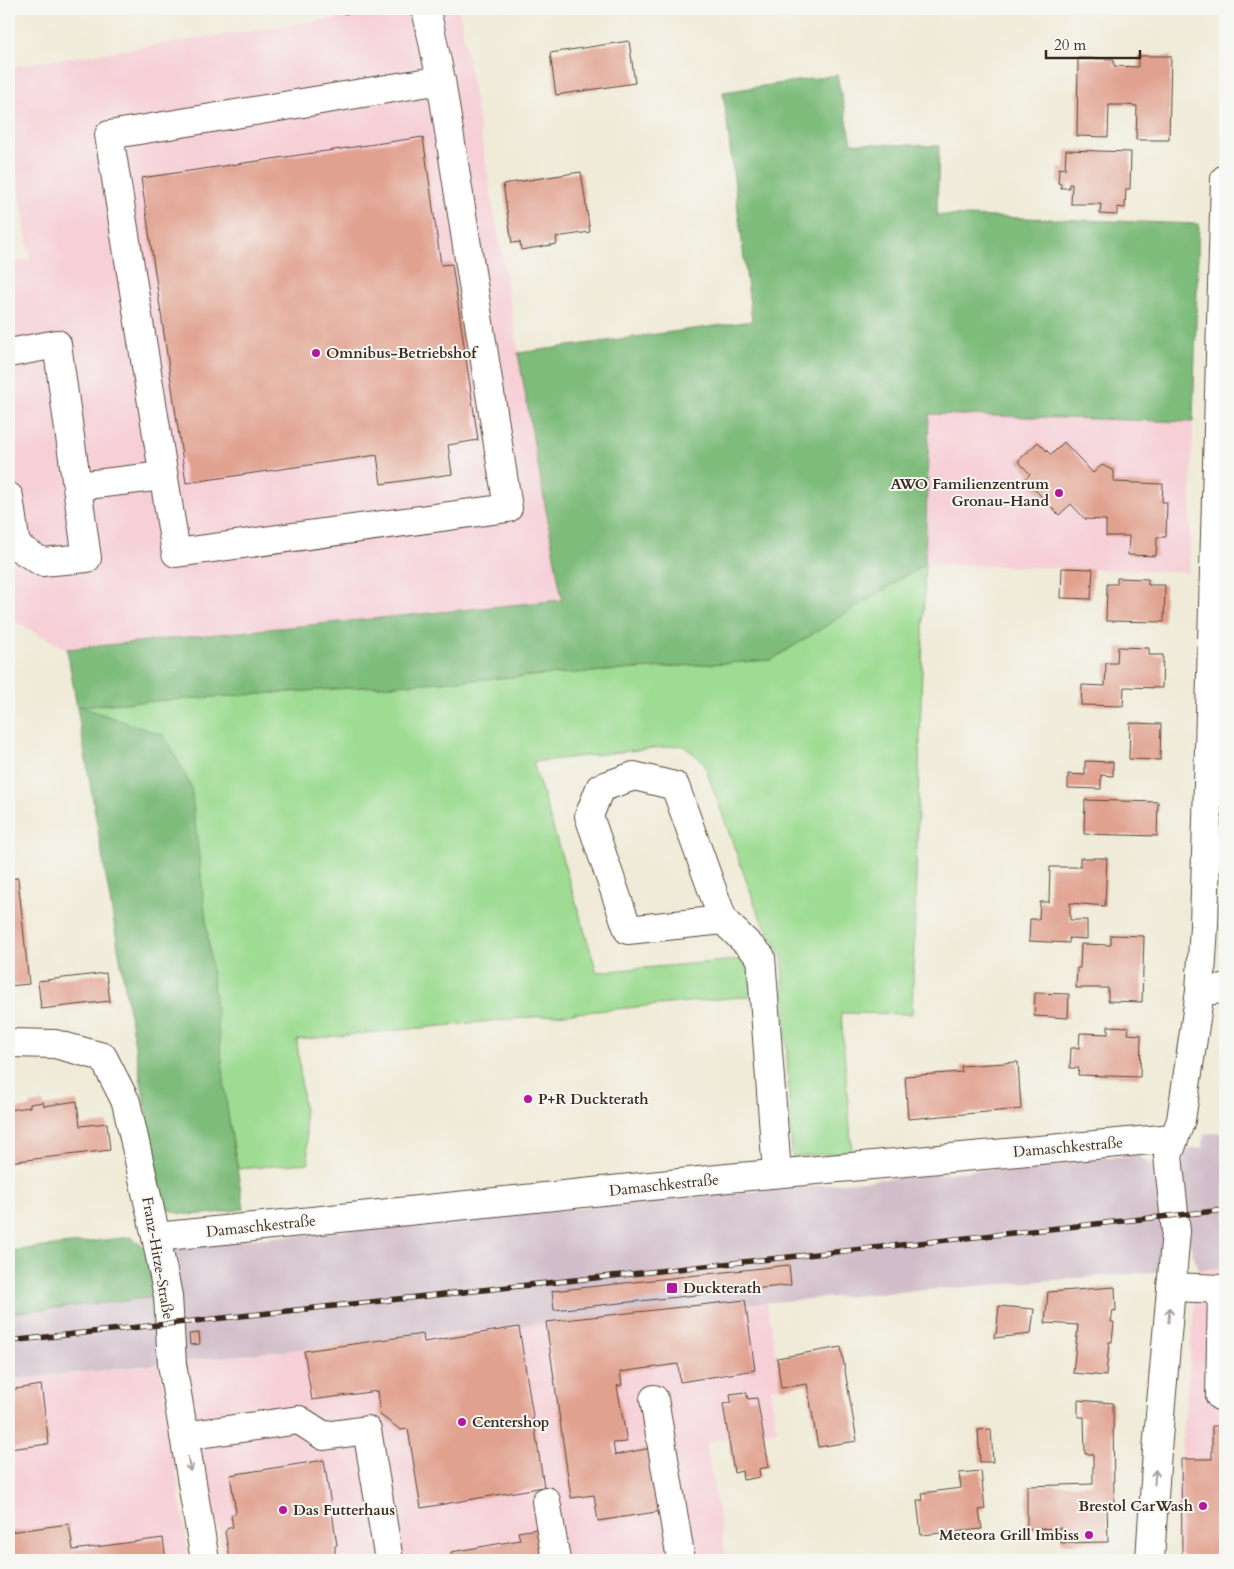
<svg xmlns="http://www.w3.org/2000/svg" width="1234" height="1569" font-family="Cardo,serif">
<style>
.built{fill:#f6cfd7}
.industrial{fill:#d1bdc9}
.green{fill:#9ddc92;stroke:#6c8358}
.forest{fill:#7ebc7c;stroke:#5c734d}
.building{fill:#e1a18f}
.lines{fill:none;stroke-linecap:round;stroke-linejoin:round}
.minor-casing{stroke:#56473a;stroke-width:30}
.minor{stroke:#fff;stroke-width:28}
.rail-casing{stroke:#3b2a1e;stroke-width:5.5}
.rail{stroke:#f6f6f2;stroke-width:4;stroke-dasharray:11;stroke-linecap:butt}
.oneway{stroke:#a79f9a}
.poi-dot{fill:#b5179e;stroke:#f6f6f2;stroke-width:2}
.labels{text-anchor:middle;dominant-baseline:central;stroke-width:4;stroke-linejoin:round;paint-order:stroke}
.poi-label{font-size:15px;font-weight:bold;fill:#3b2a1e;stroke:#f6f6f2;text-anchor:start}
.street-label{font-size:15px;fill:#3b2a1e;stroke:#f6f6f2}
</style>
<rect width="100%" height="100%" fill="#f6f6f2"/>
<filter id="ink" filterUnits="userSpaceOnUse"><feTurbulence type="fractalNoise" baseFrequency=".02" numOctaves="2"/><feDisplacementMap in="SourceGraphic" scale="10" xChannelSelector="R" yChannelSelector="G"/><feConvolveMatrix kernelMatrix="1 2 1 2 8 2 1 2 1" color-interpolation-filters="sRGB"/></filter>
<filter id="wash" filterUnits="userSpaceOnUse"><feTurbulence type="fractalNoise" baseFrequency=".0096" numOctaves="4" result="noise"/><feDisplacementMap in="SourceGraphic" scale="20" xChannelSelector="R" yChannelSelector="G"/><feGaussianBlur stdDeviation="1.12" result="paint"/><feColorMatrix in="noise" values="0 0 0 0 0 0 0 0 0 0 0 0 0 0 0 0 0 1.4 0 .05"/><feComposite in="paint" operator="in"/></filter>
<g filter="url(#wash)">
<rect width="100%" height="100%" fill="#f0ebd8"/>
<g class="built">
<path d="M398 9H459L562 600 67 649 9 619V263L30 259 9 122V67Z"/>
<path d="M928 414 1193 422 1189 572 925 564Z"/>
<path d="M1225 1267V1560H1184L1177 1546 1178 1485 1198 1270Z"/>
<path d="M767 1302 781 1387 770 1389 777 1431 706 1442 726 1560H224L216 1515 207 1507 183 1363 531 1323Z"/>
<path d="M160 1365 189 1560H9V1380Z"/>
</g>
<g class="industrial">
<path d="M1225 1132V1267L1198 1270 1185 1228 1179 1182 1185 1150 1203 1148 1204 1134Z"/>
<path d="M1137 1155 1154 1166 1162 1184 1167 1230 1162 1261 1156 1272 669 1310 9 1380V1313L158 1297 171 1247Z"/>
</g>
<path class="green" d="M925 564 912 1014 841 1013 852 1152 792 1157 782 956 758 913 703 761 682 745 533 762 597 972 749 959 751 996 297 1040 309 1163 238 1169 228 1115 77 706 771 660Z"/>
<g class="forest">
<path d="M837 75 852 143 939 146 937 215 1199 224 1193 422 929 414 925 564 771 660 79 706 165 736 191 786 228 1115 244 1209C226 1211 181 1221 167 1208 164 1206 163 1201 161 1198L67 649 562 600 518 353 752 321 723 92Z"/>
<path d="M131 1237 147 1250 158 1297 9 1313V1251Z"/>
</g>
<g id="blocks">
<g class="building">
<path d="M343 9H368V10L344 14Z"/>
<path d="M629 41 635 83 556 95 550 53Z"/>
<path d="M1138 56H1171L1169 140H1136L1137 106 1126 105H1109L1108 137 1077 136 1078 58 1114 59V66L1138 67Z"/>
<path d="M423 137 441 265 452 264 478 440 448 445 452 474 381 484 377 455 186 483 141 178Z"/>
<path d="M1066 150 1131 152 1130 189H1126L1125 208 1117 207V215L1100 214 1101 204H1071L1072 184H1069V188H1061V184L1058 183 1059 168 1065 169Z"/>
<path d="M581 172 590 232 556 237 557 244 521 250 520 242 512 243 503 184Z"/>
<path d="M1038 442 1051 455 1064 442 1093 473 1102 465 1114 471V482L1163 484 1162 502H1167L1166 537H1157L1156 556 1128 555 1129 536H1106V520L1085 519 1071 504 1059 515 1025 479 1030 474 1018 461Z"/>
<path d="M1062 568 1093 569 1091 599 1061 598Z"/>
<path d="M1117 578 1148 579V585H1165L1164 622 1106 621 1107 584H1117Z"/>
<path d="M1118 647 1149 648V655H1163L1162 688 1124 687 1123 706 1081 705 1082 685 1105 686 1106 663H1117Z"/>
<path d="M1130 723 1161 724 1160 760 1129 759Z"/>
<path d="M1085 761 1113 762V776L1101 775V789L1068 788V774L1085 775Z"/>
<path d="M1085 800 1158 802 1157 836 1084 834Z"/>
<path d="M1080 858H1107L1105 906 1070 903V920H1087V939L1069 938V943L1029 941 1030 919H1039L1040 902H1049L1050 867H1080Z"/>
<path d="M18 878 29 984 9 986V879Z"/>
<path d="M1111 935 1144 936 1142 1002 1108 1001V988H1076L1077 968H1080L1081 944 1111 945Z"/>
<path d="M106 973 110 1001 41 1009 38 981Z"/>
<path d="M1035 993 1069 994 1068 1018 1034 1016Z"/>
<path d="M1108 1026 1129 1027 1128 1034 1141 1035 1140 1077 1078 1075 1079 1068H1070L1071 1048H1079L1080 1033 1108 1034Z"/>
<path d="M1018 1062 1021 1109 908 1119 905 1076 962 1072 961 1066Z"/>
<path d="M77 1101 80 1126 107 1123 110 1150 9 1162V1110L30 1107V1104L43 1102 44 1106Z"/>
<path d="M789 1265 791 1285 554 1310 552 1291Z"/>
<path d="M1115 1287 1116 1311 1113 1310 1111 1322H1114L1112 1342H1109L1106 1376 1073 1373 1078 1325 1045 1323 1048 1292Z"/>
<path d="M745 1300 755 1370 680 1382 678 1364 620 1372 622 1385 617 1386 627 1442 613 1443 615 1455 651 1448 662 1511 598 1521 594 1495 571 1498 546 1322Z"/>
<path d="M999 1306 1034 1309 1031 1334 994 1338V1334H996Z"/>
<path d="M519 1327 544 1487 421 1508 408 1429 401 1430 380 1415 377 1391 312 1400 304 1351 423 1334 424 1342Z"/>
<path d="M199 1333 200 1344 190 1345 189 1334Z"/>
<path d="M841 1347 857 1441 818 1447 807 1384 781 1388 777 1358Z"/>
<path d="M41 1385 49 1444 9 1449V1390Z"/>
<path d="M746 1392 748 1399 757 1398 769 1467 759 1469 760 1477 743 1480 742 1471 734 1473 723 1404 731 1402 730 1394Z"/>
<path d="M1078 1400 1113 1403 1114 1505H1107L1108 1542 1061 1543V1528L1027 1529V1486L1093 1484V1454H1085L1084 1417H1078Z"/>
<path d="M1212 1426H1225V1560H1189L1182 1553 1181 1459H1212Z"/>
<path d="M991 1429 993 1462H980L978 1430Z"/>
<path d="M324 1460 337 1545 335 1546V1560H230L225 1532 228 1528 233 1527 231 1516 236 1512 230 1475Z"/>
<path d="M981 1471 985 1509 979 1510 982 1529 921 1535 917 1500H923L922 1493 961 1488 959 1473Z"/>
<path d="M69 1524 73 1550 163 1538 166 1560H9V1532Z"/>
<path d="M542 1528 548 1560H452L451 1552 520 1540 518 1532Z"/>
</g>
</g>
</g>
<g filter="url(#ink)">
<use href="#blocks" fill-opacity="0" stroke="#56473a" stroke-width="1"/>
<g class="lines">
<g class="minor-casing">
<g id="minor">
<path d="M426 9 441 80 508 508 176 553 109 135 441 80"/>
<path d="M9 353 57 344 87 558 42 562 16 546 9 497"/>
<path d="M78 486 163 476"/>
<path d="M723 920 628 930 589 816 600 788 634 776 675 786 723 920 761 957 777 1173"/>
<path d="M1200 991 1225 989"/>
<path d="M9 1043 55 1044 103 1057 126 1102 156 1237 168 1296 172 1364 205 1560"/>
<path d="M156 1237 728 1178 1173 1138"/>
<path d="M1171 1287 1222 1289 1220 1396"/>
<path d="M654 1399 681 1560"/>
<path d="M184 1436 299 1420 324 1436 367 1430 389 1560"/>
<path d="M546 1501 556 1560"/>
<path d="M1150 1560 1157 1450 1176 1231 1168 1156 1181 1120 1200 991 1204 926 1225 179"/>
</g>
</g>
<use href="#minor" class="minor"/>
<g class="rail-casing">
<path id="rail" d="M9 1341 1225 1210"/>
</g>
<use href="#rail" class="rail"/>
</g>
<defs><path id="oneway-shaft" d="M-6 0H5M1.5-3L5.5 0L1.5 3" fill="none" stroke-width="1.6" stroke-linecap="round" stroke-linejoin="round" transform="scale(1.25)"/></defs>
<g class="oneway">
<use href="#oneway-shaft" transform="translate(1169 1315) rotate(-85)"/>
<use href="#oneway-shaft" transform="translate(189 1464) rotate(80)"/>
<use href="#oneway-shaft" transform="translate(1155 1477) rotate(-86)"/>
</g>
</g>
<g class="poi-dot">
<circle cx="316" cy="353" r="5"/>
<circle cx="1059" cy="493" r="5"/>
<circle cx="528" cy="1099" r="5"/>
<rect x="666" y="1282" width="12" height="12" rx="2.5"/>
<circle cx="462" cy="1422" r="5"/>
<circle cx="1203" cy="1506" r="5"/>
<circle cx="283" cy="1510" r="5"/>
<circle cx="1089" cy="1535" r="5"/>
</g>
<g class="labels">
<g class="poi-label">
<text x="326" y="353">Omnibus-Betriebshof</text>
<text x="1049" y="484" text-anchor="end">AWO Familienzentrum<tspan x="1049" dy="17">Gronau-Hand</tspan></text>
<text x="538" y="1099">P+R Duckterath</text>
<text x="683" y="1288">Duckterath</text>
<text x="472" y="1422">Centershop</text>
<text x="1193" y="1506" text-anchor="end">Brestol CarWash</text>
<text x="293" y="1510">Das Futterhaus</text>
<text x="1079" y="1535" text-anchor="end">Meteora Grill Imbiss</text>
</g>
<g class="street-label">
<text transform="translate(1068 1147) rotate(-5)">Damaschkestraße</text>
<text transform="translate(664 1185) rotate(-6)">Damaschkestraße</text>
<text transform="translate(261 1226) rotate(-6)">Damaschkestraße</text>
<text transform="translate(158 1258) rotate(80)">Franz-Hitze-Straße</text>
</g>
</g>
<rect width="1234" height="1569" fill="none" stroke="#f6f6f2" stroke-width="30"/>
<path d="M1046 50v8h94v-8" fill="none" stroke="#3b2a1e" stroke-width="2.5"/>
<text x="1054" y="50" font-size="15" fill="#3b2a1e" stroke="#f6f6f2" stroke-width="4" paint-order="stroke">20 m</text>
</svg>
